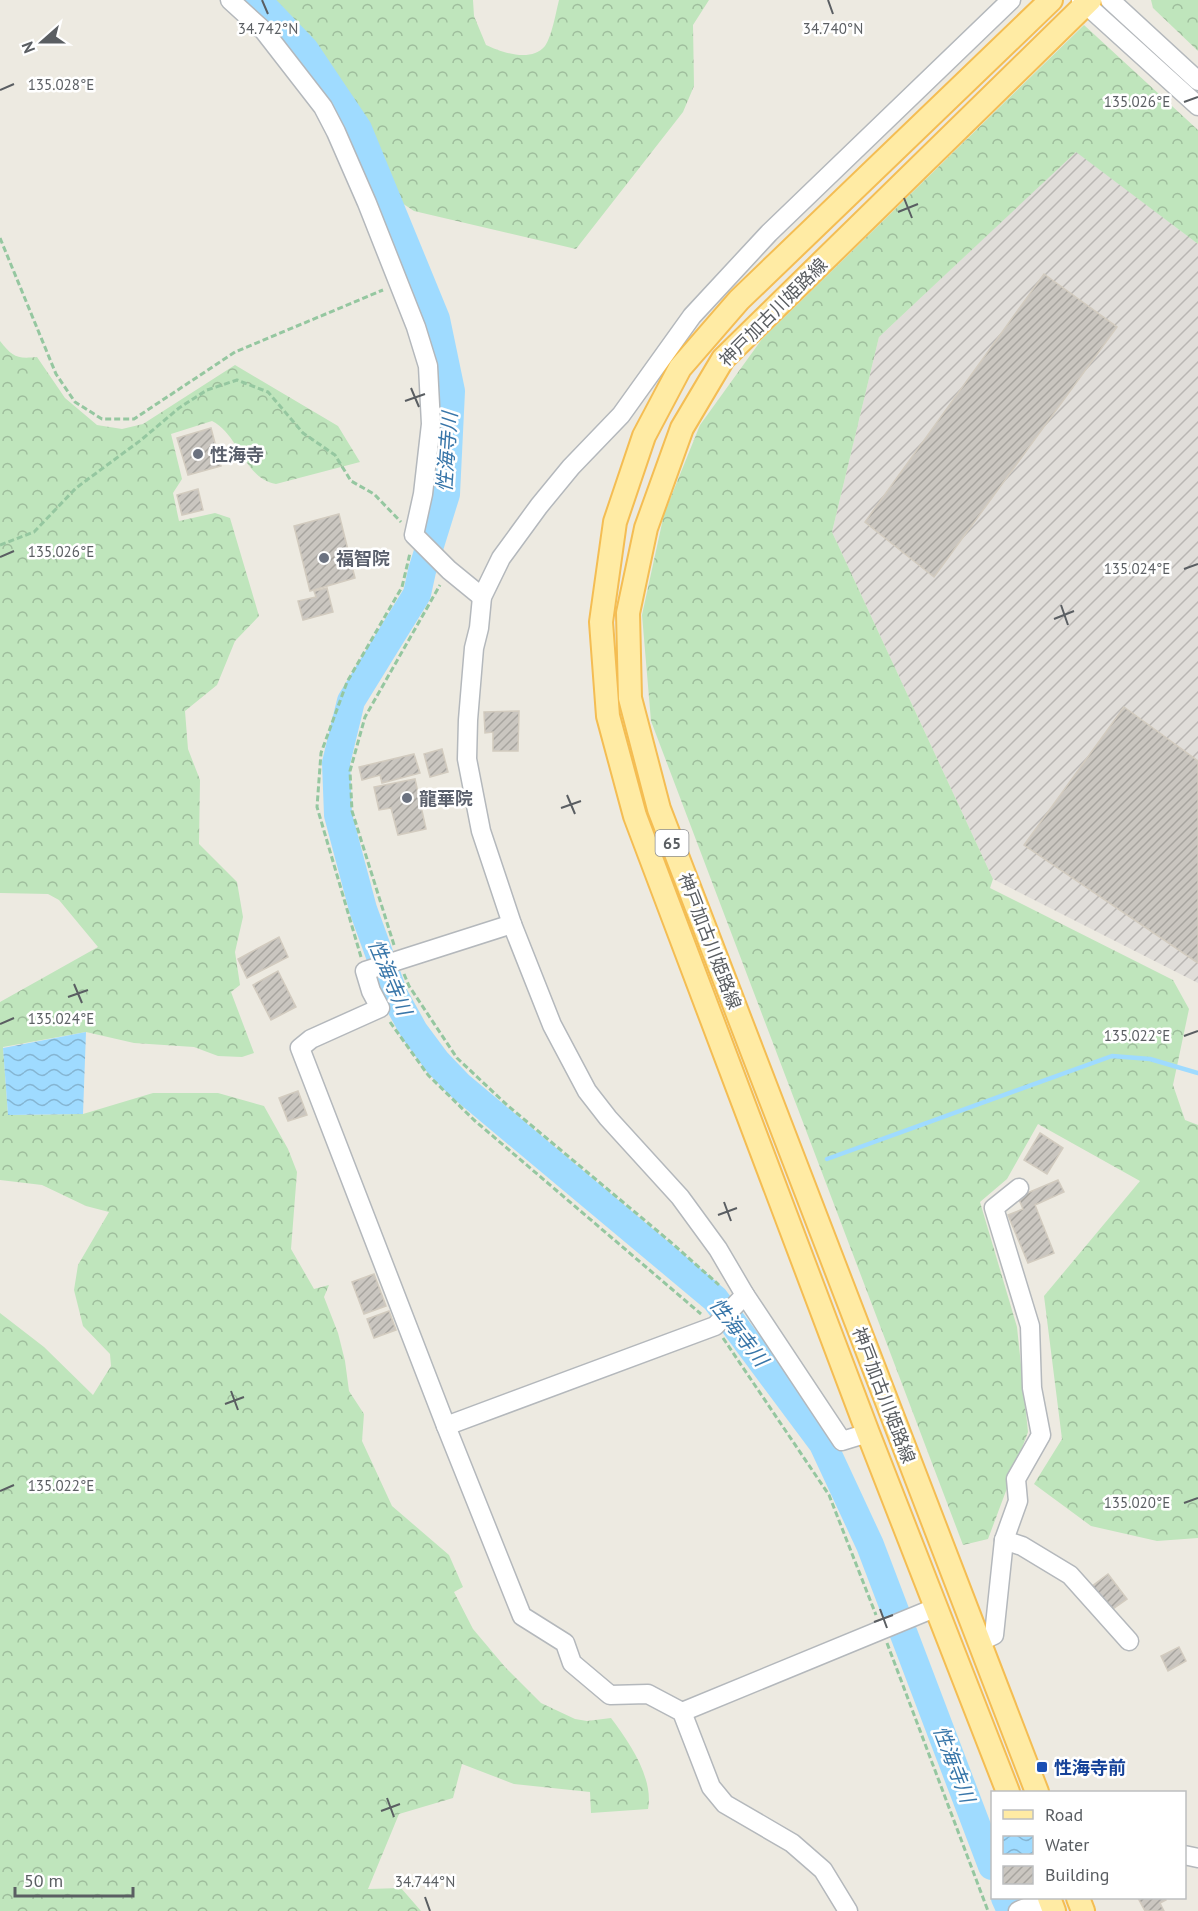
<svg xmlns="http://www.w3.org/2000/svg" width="1198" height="1911" font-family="'PT Sans','Noto Sans JP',sans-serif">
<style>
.industrial{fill:url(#industrial-furrows)}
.forest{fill:url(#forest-crowns)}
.water{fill:url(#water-waves)}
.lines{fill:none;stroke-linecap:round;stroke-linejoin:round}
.stream{stroke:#9fdbff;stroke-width:4.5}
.river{stroke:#9fdbff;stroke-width:28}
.building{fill:url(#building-hatch);stroke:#d2cbbf;stroke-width:1.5}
.minor-casing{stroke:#b4b8bc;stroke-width:21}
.major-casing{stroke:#f4bd53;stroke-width:26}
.path{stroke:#95c7a0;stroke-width:3;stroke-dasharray:6 3;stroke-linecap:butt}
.minor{stroke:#fff;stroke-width:18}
.major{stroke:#ffeba4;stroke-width:22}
.ticks{fill:none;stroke:#5a5e62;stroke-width:2}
.worship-dot{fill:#6b7280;stroke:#fff;stroke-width:2}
.transit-dot{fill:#1a4fb4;stroke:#fff;stroke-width:2}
.labels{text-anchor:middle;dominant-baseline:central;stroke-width:5;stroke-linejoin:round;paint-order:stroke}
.shield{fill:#fff;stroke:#8c8e91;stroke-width:1.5}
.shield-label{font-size:16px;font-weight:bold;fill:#5a5e62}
.street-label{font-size:18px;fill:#5a5e62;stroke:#fff}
.worship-label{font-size:18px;font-weight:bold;fill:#5b616d;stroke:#fff;text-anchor:start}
.transit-label{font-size:18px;font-weight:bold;fill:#164399;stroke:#fff;text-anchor:start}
.water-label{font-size:20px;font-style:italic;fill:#3876a9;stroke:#fff}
.ticks-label{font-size:15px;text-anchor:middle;fill:#5a5e62;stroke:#fff;stroke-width:5;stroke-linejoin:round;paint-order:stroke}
</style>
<defs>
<pattern id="industrial-furrows" width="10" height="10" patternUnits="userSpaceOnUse" patternTransform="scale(1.5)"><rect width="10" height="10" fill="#e0ddd9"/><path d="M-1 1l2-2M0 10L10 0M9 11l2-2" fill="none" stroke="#b9b6b3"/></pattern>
<pattern id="forest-crowns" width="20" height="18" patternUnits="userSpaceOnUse" patternTransform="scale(1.5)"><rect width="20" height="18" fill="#bfe5bc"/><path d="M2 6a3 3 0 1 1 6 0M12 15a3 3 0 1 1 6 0" fill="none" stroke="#9ebd9c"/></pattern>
<pattern id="water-waves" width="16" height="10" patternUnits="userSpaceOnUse" patternTransform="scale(1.5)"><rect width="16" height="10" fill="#9fdbff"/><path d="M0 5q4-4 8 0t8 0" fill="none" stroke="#85b5d2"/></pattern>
<pattern id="building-hatch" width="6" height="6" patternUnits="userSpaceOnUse" patternTransform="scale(1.5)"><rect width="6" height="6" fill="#cac6c0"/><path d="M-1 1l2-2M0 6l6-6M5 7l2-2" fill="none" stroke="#a7a49f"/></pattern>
</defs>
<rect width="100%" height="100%" fill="#edeae1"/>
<path class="industrial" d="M1076 151 1198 244V983L993 879 832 532 879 337Z"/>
<g class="forest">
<path d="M273 0H473L474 16 486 45C501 52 531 63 545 46 552 36 556 12 559 0H709L693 25 694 86 683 112 576 249 414 211 402 203 357 104 289 14Z"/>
<path d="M1151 0H1198V51L1153 8Z"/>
<path d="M1084 25 1198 130V244L1076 152 879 337 832 532 993 879 990 888 1173 980 1189 1009 1173 1085 1185 1120 1198 1125V1538L1157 1541 1091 1526 1034 1484 1062 1439 1044 1296 1140 1181 1038 1124 1007 1179 980 1202 1017 1327 1028 1432 988 1539 963 1545 651 721 642 615 664 514 700 425 762 339Z"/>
<path d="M0 341C13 357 16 359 37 357L65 398 97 425 122 429 143 424 235 365 338 426 360 462 276 484C244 479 239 434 212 421L171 434 182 479 173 493 179 521 215 513 230 518 259 616 235 641 217 685 185 711 188 749 200 780 199 844 237 882 243 917 235 952 240 985 231 992 254 1053 242 1057 218 1056 194 1047 134 1043 86 1032 3 1047 8 1115 83 1114 153 1093H218L264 1106 288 1149 297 1172 291 1249 314 1289 329 1285 324 1297 338 1333 345 1361 349 1391 364 1414 362 1441 392 1506 449 1555 463 1587 454 1592 473 1629 505 1667 541 1703 575 1719 587 1721 611 1718C629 1742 654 1778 648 1809L591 1813 590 1792 514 1784 462 1764 453 1798 399 1814 368 1889 401 1888 421 1911H0V1313L44 1347 93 1395 111 1366 110 1354 83 1326 74 1290 78 1265 109 1212 86 1206 42 1185 0 1180V1002L98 947 59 900 48 894 0 893Z"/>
</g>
<path class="water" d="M86 1032 83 1114 8 1115 3 1048Z"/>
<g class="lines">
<path class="stream" d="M827 1159 1112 1056 1150 1059 1198 1073"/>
<g class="river">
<path d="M257 0 305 50 358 129 436 319 451 391 446 494 422 571 417 594 351 701 336 763 338 815 363 909 394 995 414 1031 437 1062 459 1085 715 1299 823 1444 870 1545 992 1866"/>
<path d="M1005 1898 1011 1911"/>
</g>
</g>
<g class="building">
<path d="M1044 274 1117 327 934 577 865 522Z"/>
<path d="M211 428 221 466 188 475 177 438Z"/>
<path d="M198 489 203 510 182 515 177 495Z"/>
<path d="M339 514 355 578 310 591 294 526Z"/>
<path d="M327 588 333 612 303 620 298 601 316 597 314 591Z"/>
<path d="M1124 707 1198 761V963L1024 845Z"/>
<path d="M519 711 518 751H493V732L485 733 484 712Z"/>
<path d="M442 749 448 772 430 777 424 754Z"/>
<path d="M414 754 420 773 382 783 380 775 362 780 359 767Z"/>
<path d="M415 779 426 829 398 835 391 808 379 810 374 787Z"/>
<path d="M279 937 288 957 247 978 238 959Z"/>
<path d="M278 971 296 1007 271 1020 253 985Z"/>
<path d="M298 1091 307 1115 288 1121 279 1098Z"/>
<path d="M1040 1133 1063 1148 1047 1174 1024 1160Z"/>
<path d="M1058 1180 1064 1192 1035 1205 1054 1253 1028 1263 1008 1215 1023 1209 1018 1197Z"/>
<path d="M374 1274 386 1306 364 1314 352 1282Z"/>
<path d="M389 1311 396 1330 374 1338 367 1319Z"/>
<path d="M1108 1574 1127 1599 1110 1611 1091 1587Z"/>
<path d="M1179 1647 1186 1661 1168 1671 1161 1656Z"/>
<path d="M1138 1898H1165L1166 1900 1160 1903 1164 1911H1145Z"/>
</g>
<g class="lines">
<g class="minor-casing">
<g id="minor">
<path d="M230 0 264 31 323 107 336 132 367 203 416 327 428 366 431 424 423 494 414 535 449 570 482 597"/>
<path d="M1081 0 1198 106"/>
<path d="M1110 0 1198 81"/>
<path d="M512 924 365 971 371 991 380 1008 311 1039 300 1048 446 1426 522 1616 565 1643 572 1663 610 1695 648 1694 682 1712 711 1787 725 1804 792 1843 823 1870 848 1911"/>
<path d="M446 1426 715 1326 745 1295"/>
<path d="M868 1433 842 1441 745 1295 718 1249 680 1197 608 1118 587 1091 552 1025 512 924 481 831 467 759 468 720 474 648 479 628 482 597 501 558 539 506 571 467 621 415 692 316 769 233 1011 0"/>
<path d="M1004 1540 1018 1501 1016 1479 1041 1435 1032 1388 1030 1326 994 1208 1019 1188"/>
<path d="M979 1642 994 1635 1004 1540 1022 1546 1070 1575 1129 1641"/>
<path d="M682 1712 937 1607"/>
<path d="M1184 1855 1198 1858"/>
<path d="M1018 1911 1051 1898"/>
</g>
</g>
<g class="major-casing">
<g id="major">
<path d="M1008 1792 868 1433 635 816 608 716 601 622 615 522 644 436 680 368 739 300 1051 0"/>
<path d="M1037 1792 659 809 630 698 628 613 646 528 682 428 723 359 1090 0"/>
<path d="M1049 1898 1054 1911"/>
<path d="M1078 1898 1083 1911"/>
</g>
</g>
<g class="path">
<path d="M0 238 56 374 75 402 102 419H134L235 352 383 290"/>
<path d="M0 545 34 532 76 488 141 440 179 408 207 390 237 380 268 392 303 433 335 455 351 481 374 494 401 522"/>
<path d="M394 945 352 811 350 771 365 717 440 585"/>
<path d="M361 957 317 807 321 753 347 682 402 587 410 553"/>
<path d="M404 974 409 986 457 1058 507 1105 673 1244 719 1285"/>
<path d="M390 1022 428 1075 474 1120 701 1314"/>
<path d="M723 1338 829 1495 876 1615"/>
<path d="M887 1643 988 1911"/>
</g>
<use href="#minor" class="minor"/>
<use href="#major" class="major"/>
</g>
<path class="ticks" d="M262 0 268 14M828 0 833 14M0 90 14 84M1184 102 1198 97M904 198 912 218M898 212 918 204M411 388 419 407M405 401 425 394M0 557 14 551M1184 569 1198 564M1061 605 1068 625M1054 619 1074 611M567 795 575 814M561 808 581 801M74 984 82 1003M68 997 88 990M0 1024 14 1018M1184 1036 1198 1031M724 1202 731 1221M718 1215 737 1208M231 1391 238 1410M225 1404 244 1397M0 1491 14 1485M1184 1503 1198 1498M880 1609 887 1628M874 1622 893 1615M387 1798 394 1817M381 1811 400 1804M425 1897 430 1911"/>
<g class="worship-dot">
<circle cx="198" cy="454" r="6"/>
<circle cx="324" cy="558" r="6"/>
<circle cx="407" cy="798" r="6"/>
</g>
<rect class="transit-dot" x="1036" y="1761" width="12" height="12" rx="3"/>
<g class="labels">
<rect class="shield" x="655.5" y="830" width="33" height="26" rx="4.5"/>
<g class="shield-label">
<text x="672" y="843">65</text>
</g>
<g class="street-label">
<text transform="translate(773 312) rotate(-45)">神戸加古川姫路線</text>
<text transform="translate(710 941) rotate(69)">神戸加古川姫路線</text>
<text transform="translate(884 1395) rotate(69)">神戸加古川姫路線</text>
</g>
<g class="worship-label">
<text x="210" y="454">性海寺</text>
<text x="336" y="558">福智院</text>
<text x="419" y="798">龍華院</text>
</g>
<g class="transit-label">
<text x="1054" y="1767">性海寺前</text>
</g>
<g class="water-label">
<text transform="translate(447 452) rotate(-86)">性海寺川</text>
<text transform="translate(390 977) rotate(67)">性海寺川</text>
<text transform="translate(739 1332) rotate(52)">性海寺川</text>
<text transform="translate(954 1764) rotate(69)">性海寺川</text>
</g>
</g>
<g class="ticks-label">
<text x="268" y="34">34.742°N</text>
<text x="833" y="34">34.740°N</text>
<text x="61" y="90">135.028°E</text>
<text x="1137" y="107">135.026°E</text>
<text x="61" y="557">135.026°E</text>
<text x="1137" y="574">135.024°E</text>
<text x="61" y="1024">135.024°E</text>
<text x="1137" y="1041">135.022°E</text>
<text x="61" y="1491">135.022°E</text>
<text x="1137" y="1508">135.020°E</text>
<text x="425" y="1887">34.744°N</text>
</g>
<rect x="991" y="1791" width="195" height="108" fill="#ffffff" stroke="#bdbfc0" stroke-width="1.5"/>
<rect x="1003" y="1810" width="30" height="9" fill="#ffeba4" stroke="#bdbfc0" stroke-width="1.5"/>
<text x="1045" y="1821" font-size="18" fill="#5a5e62">Road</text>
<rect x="1003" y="1836" width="30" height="18" fill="url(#water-waves)" stroke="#bdbfc0" stroke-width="1.5"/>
<text x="1045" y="1851" font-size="18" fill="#5a5e62">Water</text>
<rect x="1003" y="1866" width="30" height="18" fill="url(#building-hatch)" stroke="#bdbfc0" stroke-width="1.5"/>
<text x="1045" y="1881" font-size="18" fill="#5a5e62">Building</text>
<g transform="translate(42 42) rotate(249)" stroke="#ffffff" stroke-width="4.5" paint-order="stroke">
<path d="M0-4.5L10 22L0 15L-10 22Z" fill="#5a5e62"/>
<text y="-9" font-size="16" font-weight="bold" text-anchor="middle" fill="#5a5e62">N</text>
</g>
<path d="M15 1887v9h118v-9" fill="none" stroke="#5a5e62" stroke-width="3"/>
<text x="24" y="1887" font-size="18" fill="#5a5e62" stroke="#ffffff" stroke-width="4.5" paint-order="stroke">50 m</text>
</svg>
